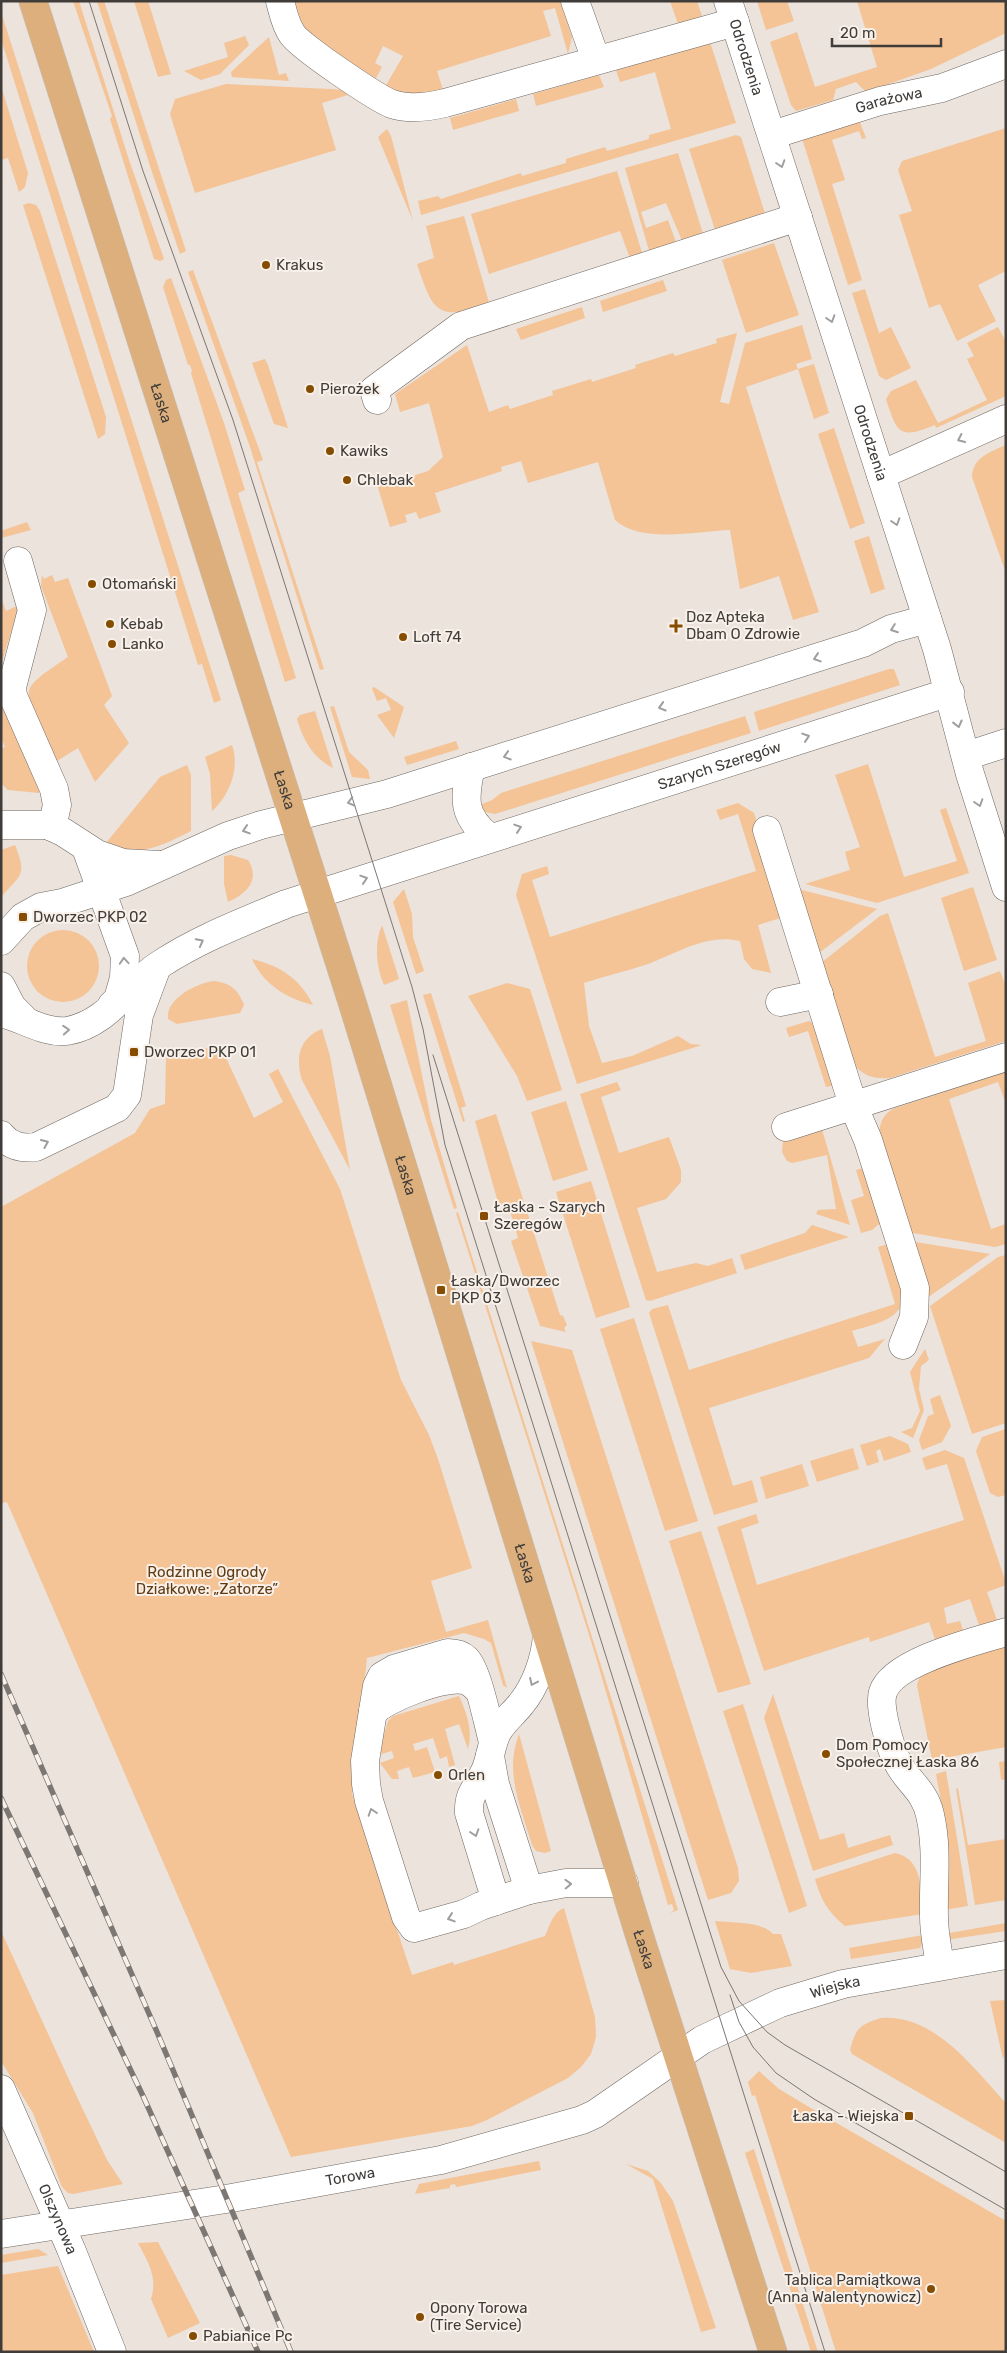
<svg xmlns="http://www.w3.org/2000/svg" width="1007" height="2353" font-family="Rubik,sans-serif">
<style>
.green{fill:#f4c396}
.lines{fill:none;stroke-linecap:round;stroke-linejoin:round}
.minor-casing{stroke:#6e6761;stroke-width:29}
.major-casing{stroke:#c5c4c4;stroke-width:29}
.minor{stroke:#fff;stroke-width:28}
.major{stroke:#dcaf7c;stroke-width:28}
.tram{stroke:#7c7773;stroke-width:1}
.rail-casing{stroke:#7c7773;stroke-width:5.5}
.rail{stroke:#f9f1e9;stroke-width:4;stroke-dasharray:11;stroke-linecap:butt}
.oneway{stroke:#9f9e9c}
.poi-dot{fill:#864d00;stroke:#f9f1e9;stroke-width:2}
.labels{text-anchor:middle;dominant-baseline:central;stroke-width:4;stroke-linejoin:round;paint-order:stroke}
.street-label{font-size:15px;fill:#3f3c39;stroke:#f9f1e9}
.poi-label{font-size:15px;fill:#3f3c39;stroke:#f9f1e9;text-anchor:start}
.park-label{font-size:15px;fill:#5f3b14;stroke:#f9f1e9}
</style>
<rect width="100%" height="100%" fill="#ebe3dc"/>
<g class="green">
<path d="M73 1H79L129 160 164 259 160 261 154 259 110 119 112 116Z"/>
<path d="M97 1H104L186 251 180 254 152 172Z"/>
<path d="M134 1H148L171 74 158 77Z"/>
<path d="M291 1H560L572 37 568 54 555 8 543 11 551 36 437 71 444 93 409 95 385 87 403 56 383 46 375 63 382 67 374 82 302 28Z"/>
<path d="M670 1H697L702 16 678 24Z"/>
<path d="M757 1H787L794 21 766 30Z"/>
<path d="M857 1H1006V33L931 69 866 92 856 82 836 89 833 100 796 111 791 105 770 42 797 32 815 87 877 67Z"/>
<path d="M1 12 221 700 214 703 202 664 198 665 1 39Z"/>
<path d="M245 36 249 45 220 74 201 80 184 71 228 57 224 43Z"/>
<path d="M269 37 279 75 286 73 289 81 232 77 231 72Z"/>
<path d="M710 42 736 123 421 215 418 201 438 196 441 199 521 173 522 176 566 163V159L605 147 607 151 649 139V135L671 129 655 72 620 82 616 70Z"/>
<path d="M599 75 604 87 536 106 533 94Z"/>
<path d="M226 84 349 90 351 94 322 103 336 150 195 193 170 114 175 99Z"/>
<path d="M1 86 28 173 25 187 19 192 8 158 1 160Z"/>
<path d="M516 99 519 111 453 130 450 118Z"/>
<path d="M859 120 866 138 862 139 859 131 832 140 845 180 832 184 862 280 848 285 801 135Z"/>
<path d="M1006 128V271L978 285 996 321 957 341 940 304 929 308 899 215 912 211 898 170 902 161Z"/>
<path d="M387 129 391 136 413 221 378 137Z"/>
<path d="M736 135 741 137 766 217 716 233 689 149Z"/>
<path d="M678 153 704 237 683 243 666 203 641 212 646 228 668 220 677 245 650 254 625 168Z"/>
<path d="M617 171 643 256 631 261 620 231 489 274 471 214Z"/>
<path d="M29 203 36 205 40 211 106 417 105 434 98 439 23 205Z"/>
<path d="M464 216 490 306C437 319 434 315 417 264L434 258 426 226Z"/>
<path d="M774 243 799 315 746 333 722 260Z"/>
<path d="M193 270 263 460 257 462 324 669 320 670 250 447 188 272Z"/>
<path d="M171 278 224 423 245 490 238 493 296 678 285 682C253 579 223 476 191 373L192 371 190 365H188L163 287 166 280Z"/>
<path d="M663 280 667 291 603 312 600 301Z"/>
<path d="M865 289 879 333 891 327 911 368 886 380 879 376 852 293Z"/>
<path d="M582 307 585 318 521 340 516 329Z"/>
<path d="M802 325 812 359 796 364 798 369 814 364 829 413 814 419 798 369 746 387 781 498 819 612 793 620 779 576 740 589 730 530C696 531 641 544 615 520L598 462 528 483 521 461 501 467 502 471 435 493 441 512 419 519 416 512 405 515 407 522 390 527 375 478 382 475 394 482 428 471 443 457 429 403 400 412 395 394 467 345 489 412 508 405 510 409 553 395 552 391 591 379 592 382 636 368 635 365 673 353 675 356 717 343 716 339 737 333 720 402 729 404 745 343Z"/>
<path d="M998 327 1006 342V396L936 428 935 425C899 440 897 433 886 399L891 391 916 380 938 423 987 400 967 359 974 356 967 343Z"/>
<path d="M265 359 268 365 288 428 274 424 252 363Z"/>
<path d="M834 428 865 523 850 529 818 434Z"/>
<path d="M1006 445V573L972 477C973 457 990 452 1006 445Z"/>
<path d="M27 522 31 530 1 538V531Z"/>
<path d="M869 536 885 589 871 594 854 541Z"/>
<path d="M42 575 44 579 52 575 55 582 68 578 112 696 104 705 129 743 95 782 78 748 57 761C49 746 20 702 31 686 39 675 57 665 68 657L41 586Z"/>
<path d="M1 598 6 611 17 606 18 609 1 665Z"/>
<path d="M889 669H894L900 685 759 731 754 712Z"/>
<path d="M374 687 404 707 394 738 377 715 391 710 386 698 377 701 372 688Z"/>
<path d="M1 703 39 786V793L8 790 1 783V749L5 747 1 737Z"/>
<path d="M334 706 349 752 368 770 370 779 352 777 330 707Z"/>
<path d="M315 711 333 768C313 758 303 740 297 719L300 715Z"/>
<path d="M745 716 751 733 495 814 485 812 480 805 492 800 501 793Z"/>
<path d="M456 741 459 749 407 765 404 757Z"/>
<path d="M232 745C240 768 230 795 212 811L210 774 205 757Z"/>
<path d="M868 764 904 877 957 861 940 810 946 808 969 873 877 903 805 884 850 870 845 852 860 847 835 775Z"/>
<path d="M187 765 191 775V831C158 847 142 858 106 843L160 777Z"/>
<path d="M738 803 754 813 787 916 758 925 771 973 752 969 744 959 740 941C707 933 677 953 648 964 627 971 605 976 584 983L589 1026 602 1063 632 1056 678 1036 691 1044 702 1045 577 1084 516 895 522 874 547 866 549 874 532 880 550 937 756 871 738 814 720 820 716 810Z"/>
<path d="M15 845C27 876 22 873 1 897V850Z"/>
<path d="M231 855 248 860C261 880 246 894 228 902L224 884V856Z"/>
<path d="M973 887 997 960 964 971 941 898Z"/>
<path d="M794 888 877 909 815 956Z"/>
<path d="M404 889 412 914 413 937 424 971 416 974 393 902Z"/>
<path d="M888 913 935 1057 986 1041 968 983 1000 971 1006 987V1041L890 1078C875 1079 866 1077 855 1066L821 963 880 916Z"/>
<path d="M382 925 399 979 384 985C376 966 374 943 382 925Z"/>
<circle cx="63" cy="966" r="36"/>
<path d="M252 959C281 966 300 979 313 1005 286 998 264 985 252 959Z"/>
<path d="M214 981C231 983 238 990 244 1005L240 1013 177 1024 168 1019C165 999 197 983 214 981Z"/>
<path d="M507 983 530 989 562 1090 527 1101 517 1076 468 996Z"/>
<path d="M431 993 466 1106 461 1108 465 1121 463 1122 423 995Z"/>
<path d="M407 1000 431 1120 457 1208 454 1209 390 1005Z"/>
<path d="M809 1021 822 1028 836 1085 826 1087 808 1031 789 1037 786 1028Z"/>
<path d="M322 1029 330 1056 350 1170 302 1080C295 1058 299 1038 322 1029Z"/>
<path d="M220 1045 254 1118 283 1102 269 1074 278 1069 340 1189 401 1380 429 1435 438 1459 472 1568 431 1581 446 1632 488 1620 507 1688 503 1685 491 1643 484 1639 464 1633 367 1658 352 1794 412 1975 453 1962 454 1965 545 1936C550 1926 552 1913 564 1908L595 2017 596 2037 591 2054 581 2067 568 2078 487 2120 472 2126 291 2157 7 1502 2 1503 1 1501V1207L135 1133 150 1109 165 1104 166 1058Z"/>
<path d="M1006 1072V1104L998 1082 949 1099 991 1229 1006 1224V1244L995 1247 907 1232 879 1132C881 1120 884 1113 895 1108Z"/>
<path d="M617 1082 621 1090 601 1097 619 1153 669 1137 681 1170V1182L666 1199 637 1208 657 1272 696 1263 708 1266 732 1258 737 1273 650 1301 646 1300 580 1094Z"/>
<path d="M566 1101 588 1170 553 1181 531 1112Z"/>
<path d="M496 1114 560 1315 563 1316 567 1325 564 1328 566 1332 540 1326 511 1241 518 1238 508 1204 499 1206 475 1121Z"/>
<path d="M821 1126 850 1225 816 1214 818 1210 836 1209 827 1155 792 1163 787 1161 782 1152 783 1140Z"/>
<path d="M867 1167 885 1219 872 1230 861 1233 851 1200 864 1196 856 1170Z"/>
<path d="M591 1181 630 1307 596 1318 556 1192Z"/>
<path d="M458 1212 678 1910 670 1913 674 1910 672 1904 668 1905 595 1654 456 1213Z"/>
<path d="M812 1225 849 1237 745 1270 740 1255 805 1233Z"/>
<path d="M909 1241 990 1254 927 1298Z"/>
<path d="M891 1243C899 1264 917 1302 889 1318 879 1324 864 1327 852 1331L858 1347 885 1339 869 1358 709 1408 733 1486 752 1480 758 1502 714 1515 649 1313 652 1309 668 1305 689 1370 895 1304 878 1247Z"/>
<path d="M1006 1255V1423L972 1434 930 1306 998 1257Z"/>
<path d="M634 1318 698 1521 665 1531 600 1329Z"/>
<path d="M531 1341 572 1350 738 1868 739 1881 731 1893 708 1900Z"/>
<path d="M925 1349 929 1360 921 1366 919 1389 924 1410 913 1438 901 1432 912 1428 920 1411 910 1372Z"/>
<path d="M940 1395 951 1426 942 1442 922 1450 919 1440 928 1416 934 1414 930 1399Z"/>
<path d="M1006 1429V1495L998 1497 990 1493 976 1451 982 1437Z"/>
<path d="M890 1436 908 1444 911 1452 884 1461 880 1449 876 1451 879 1462 867 1466 860 1445Z"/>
<path d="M853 1448 859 1469 817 1482 810 1461Z"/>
<path d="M945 1450 964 1458 1006 1583V1585L987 1592 999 1626 981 1631 970 1599 944 1608 947 1624 960 1621 965 1636 937 1645 929 1622 870 1642 869 1637 764 1671 717 1527 756 1514 759 1523 741 1529 757 1585 964 1520 947 1464 926 1470 922 1458Z"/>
<path d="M802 1464 809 1486 766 1499 760 1477Z"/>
<path d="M701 1531 751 1684 718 1693 669 1541Z"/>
<path d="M1006 1642V1747L932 1760 917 1685 921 1673Z"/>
<path d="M773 1694 820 1840 844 1833 848 1848 890 1835 893 1845 813 1871 764 1718Z"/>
<path d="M459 1696C467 1713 473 1731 468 1749L459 1724 445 1729 455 1765 449 1767 447 1756 440 1759 433 1738 413 1744 415 1751 427 1747 435 1772 413 1778 409 1767 397 1771 399 1779H392L380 1763 394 1758 392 1751 378 1755 388 1721 393 1716Z"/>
<path d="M743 1704 807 1906 789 1913 723 1711Z"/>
<path d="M519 1734 551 1851 545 1853 536 1851 532 1845C521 1808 504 1772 519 1734Z"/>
<path d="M1006 1761V1779L1001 1780 999 1762Z"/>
<path d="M946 1771 968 1906 944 1910 946 1828 936 1774Z"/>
<path d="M958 1788 968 1845 1006 1839V1900L975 1905 956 1789Z"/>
<path d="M895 1853C924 1859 920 1891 923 1914L845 1926C828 1912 821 1900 815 1879Z"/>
<path d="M715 1921C731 1923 762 1921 773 1934H781L792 1966 751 1973 730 1969Z"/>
<path d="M1006 1923V1931L945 1940 944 1934Z"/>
<path d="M1 1931 77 2097 107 2160 123 2184 73 2194 68 2193 62 2187 33 2113 1 2061Z"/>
<path d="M923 1935V1942L920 1948 851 1959 849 1948Z"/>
<path d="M1006 2000V2050L1003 2059 990 2001Z"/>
<path d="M881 2018C935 2014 973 2068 1006 2103V2143L852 2054 850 2050C856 2028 859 2025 881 2018Z"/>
<path d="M759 2071 779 2089 809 2107 1006 2221V2352H836L755 2095 752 2096 748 2082Z"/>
<path d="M754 2149 818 2352H811L745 2153Z"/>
<path d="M539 2161 541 2170 456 2187 455 2184 450 2185V2188L415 2194 419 2184Z"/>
<path d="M626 2164 648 2171 660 2182 673 2201 716 2328 701 2332 653 2179Z"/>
<path d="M158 2242 200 2323 168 2338 151 2299C158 2277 148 2262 138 2243Z"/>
<path d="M38 2249 48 2255 1 2263V2255Z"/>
<path d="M58 2266 94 2352H1V2275Z"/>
</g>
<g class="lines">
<g class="minor-casing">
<g id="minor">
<path d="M280 1C283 12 285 24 292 34 299 46 378 99 392 104 409 110 428 107 445 103L735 22"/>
<path d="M575 1 596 60"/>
<path id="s1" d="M728 1 937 649 970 774 1006 887"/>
<path id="s2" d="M772 135 880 101 942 88 1006 64"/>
<path d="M377 400 374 390 461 326 798 217"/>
<path d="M881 475 1006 419"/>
<path d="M18 561 32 610 12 687 13 696 54 789 57 805 52 827"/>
<path d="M966 756 1006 743"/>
<path d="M471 767C464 798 462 816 489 837"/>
<path d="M1 825H48L63 832 97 854 123 863 159 865"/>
<path d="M767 830 853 1105 868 1140 915 1288 914 1317 903 1345"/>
<path d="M86 848 125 956 124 978 118 999 112 1005"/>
<path d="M1 941 23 917 41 907 62 903 126 882 228 836 261 825 387 794 863 643 891 629 927 619"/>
<path d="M1 986 12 1007 26 1021"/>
<path d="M780 1002 819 994"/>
<path id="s3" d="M1 1013C23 1018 45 1034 67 1031 108 1024 127 986 159 965 198 939 243 922 286 904L950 692"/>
<path d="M786 1127 1006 1057"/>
<path d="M1 1135C10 1146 21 1149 36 1147L117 1108 127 1095 139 1015 155 972"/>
<path d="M373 1712C387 1698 443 1676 463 1680 470 1681 474 1686 479 1690"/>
<path d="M493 1742C488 1724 478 1671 466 1659 461 1654 454 1653 448 1653L394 1669 382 1676 377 1686 365 1761 366 1784 369 1801 406 1917 414 1928 464 1914 481 1906 529 1890"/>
<path d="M490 1756 495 1784 529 1890 566 1883H624"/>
<path d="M496 1901 469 1813C468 1792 477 1789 485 1771 491 1758 491 1743 498 1731 504 1721 514 1713 521 1704 536 1686 545 1659 547 1636"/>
<path d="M940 1966C938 1950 934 1934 934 1917 933 1883 938 1849 930 1815 925 1790 907 1782 897 1761 890 1747 878 1706 883 1692 893 1661 977 1641 1006 1632"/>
<path id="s4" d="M1 2089 71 2249 112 2352"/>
<path id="s5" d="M1 2234 226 2199 441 2160 582 2120 595 2114 702 2040 780 2003 843 1984 1006 1955"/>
</g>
</g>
<g class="major-casing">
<g id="major">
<path id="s6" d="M33 1 353 1005 639 1934 773 2352"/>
</g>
</g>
<use href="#minor" class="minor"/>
<use href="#major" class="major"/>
<g class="tram">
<path d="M89 1 143 171 233 420 412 987 423 1029 445 1145 825 2352"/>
<path d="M433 1055 721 1967 739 2001 767 2032 785 2045 1006 2172"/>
<path d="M730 1995 739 2022 753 2047 776 2073 814 2099 1006 2210"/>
</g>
<g class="rail-casing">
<g id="rail">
<path d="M1 1674 157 2032 291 2352"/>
<path d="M1 1798 143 2096 258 2352"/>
</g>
</g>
<use href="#rail" class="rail"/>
</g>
<defs><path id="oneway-chevron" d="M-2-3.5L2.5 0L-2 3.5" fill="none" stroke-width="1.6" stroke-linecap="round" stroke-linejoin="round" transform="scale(1.25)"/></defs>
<g class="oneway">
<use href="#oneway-chevron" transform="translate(781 164) rotate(72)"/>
<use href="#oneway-chevron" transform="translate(831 319) rotate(72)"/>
<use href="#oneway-chevron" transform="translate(961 439) rotate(155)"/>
<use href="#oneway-chevron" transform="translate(896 522) rotate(72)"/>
<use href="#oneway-chevron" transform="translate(894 629) rotate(160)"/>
<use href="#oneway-chevron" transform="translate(817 658) rotate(162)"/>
<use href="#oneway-chevron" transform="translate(662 707) rotate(163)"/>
<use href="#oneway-chevron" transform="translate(958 724) rotate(76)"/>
<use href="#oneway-chevron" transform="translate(806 737) rotate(-18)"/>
<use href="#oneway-chevron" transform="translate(507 756) rotate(163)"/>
<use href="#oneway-chevron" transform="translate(351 802) rotate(166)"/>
<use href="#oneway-chevron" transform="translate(979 803) rotate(72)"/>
<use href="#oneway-chevron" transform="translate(518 828) rotate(-18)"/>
<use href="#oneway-chevron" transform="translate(246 830) rotate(162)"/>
<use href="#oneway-chevron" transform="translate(364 879) rotate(-18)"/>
<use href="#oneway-chevron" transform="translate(200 942) rotate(-28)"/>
<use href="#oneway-chevron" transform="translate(124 961) rotate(-94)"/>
<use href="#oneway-chevron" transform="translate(66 1030) rotate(-4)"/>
<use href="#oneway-chevron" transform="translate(45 1143) rotate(-23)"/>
<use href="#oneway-chevron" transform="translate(533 1682) rotate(115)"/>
<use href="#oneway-chevron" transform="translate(372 1812) rotate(-108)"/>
<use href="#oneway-chevron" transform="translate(475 1833) rotate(72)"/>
<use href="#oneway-chevron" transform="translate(568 1884) rotate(-2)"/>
<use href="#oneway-chevron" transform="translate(451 1918) rotate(162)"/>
</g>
<g class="poi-dot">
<circle cx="266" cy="265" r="5"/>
<circle cx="310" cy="389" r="5"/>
<circle cx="330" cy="451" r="5"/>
<circle cx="347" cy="480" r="5"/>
<circle cx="92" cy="584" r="5"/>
<circle cx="110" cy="624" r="5"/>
<path d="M673.5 618.5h5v5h5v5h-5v5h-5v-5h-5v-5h5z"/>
<circle cx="403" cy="637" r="5"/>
<circle cx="112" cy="644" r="5"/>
<rect x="18" y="912" width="10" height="10" rx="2.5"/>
<rect x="129" y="1047" width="10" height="10" rx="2.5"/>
<rect x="479" y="1211" width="10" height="10" rx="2.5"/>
<rect x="436" y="1285" width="10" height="10" rx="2.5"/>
<circle cx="826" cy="1754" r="5"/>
<circle cx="438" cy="1775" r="5"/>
<rect x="904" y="2111" width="10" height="10" rx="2.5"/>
<circle cx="931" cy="2289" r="5"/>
<circle cx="420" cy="2317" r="5"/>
<circle cx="193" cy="2336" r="5"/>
</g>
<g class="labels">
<g class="street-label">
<text stroke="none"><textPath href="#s1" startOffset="59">Odrodzenia</textPath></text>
<text stroke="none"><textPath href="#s2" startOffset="122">Garażowa</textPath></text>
<text stroke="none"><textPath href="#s6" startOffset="422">Łaska</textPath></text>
<text stroke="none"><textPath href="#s1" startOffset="464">Odrodzenia</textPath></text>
<text stroke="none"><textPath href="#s3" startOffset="780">Szarych Szeregów</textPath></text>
<text stroke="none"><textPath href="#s6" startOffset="828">Łaska</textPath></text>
<text stroke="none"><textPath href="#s6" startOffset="1232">Łaska</textPath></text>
<text stroke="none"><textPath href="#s6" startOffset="1638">Łaska</textPath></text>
<text stroke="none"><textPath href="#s6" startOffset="2042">Łaska</textPath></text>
<text stroke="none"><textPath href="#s5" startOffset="881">Wiejska</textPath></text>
<text stroke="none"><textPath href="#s5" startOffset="354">Torowa</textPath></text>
<text stroke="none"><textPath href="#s4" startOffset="142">Olszynowa</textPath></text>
</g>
<g class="poi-label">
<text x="276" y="265">Krakus</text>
<text x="320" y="389">Pierożek</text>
<text x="340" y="451">Kawiks</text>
<text x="357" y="480">Chlebak</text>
<text x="102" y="584">Otomański</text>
<text x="686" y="617">Doz Apteka<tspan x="686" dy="17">Dbam O Zdrowie</tspan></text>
<text x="120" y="624">Kebab</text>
<text x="413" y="637">Loft 74</text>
<text x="122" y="644">Lanko</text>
<text x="33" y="917">Dworzec PKP 02</text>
<text x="144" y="1052">Dworzec PKP 01</text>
<text x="494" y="1207">Łaska - Szarych<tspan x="494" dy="17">Szeregów</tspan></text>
<text x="451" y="1281">Łaska/Dworzec<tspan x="451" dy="17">PKP 03</tspan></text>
<text x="836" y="1745">Dom Pomocy<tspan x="836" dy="17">Społecznej Łaska 86</tspan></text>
<text x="448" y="1775">Orlen</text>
<text x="899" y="2116" text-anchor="end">Łaska - Wiejska</text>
<text x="921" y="2280" text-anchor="end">Tablica Pamiątkowa<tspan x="921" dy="17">(Anna Walentynowicz)</tspan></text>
<text x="430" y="2308">Opony Torowa<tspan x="430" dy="17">(Tire Service)</tspan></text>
<text x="203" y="2336">Pabianice Pc</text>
</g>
<g class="park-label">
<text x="207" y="1572">Rodzinne Ogrody<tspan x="207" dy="17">Działkowe: „Zatorze”</tspan></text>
</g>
</g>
<rect width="1007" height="2353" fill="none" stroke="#3f3c39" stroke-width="5"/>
<path d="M832 38v8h109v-8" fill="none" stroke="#3f3c39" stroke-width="2.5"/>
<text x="840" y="38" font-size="15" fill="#3f3c39" stroke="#f9f1e9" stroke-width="4" paint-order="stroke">20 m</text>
</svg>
